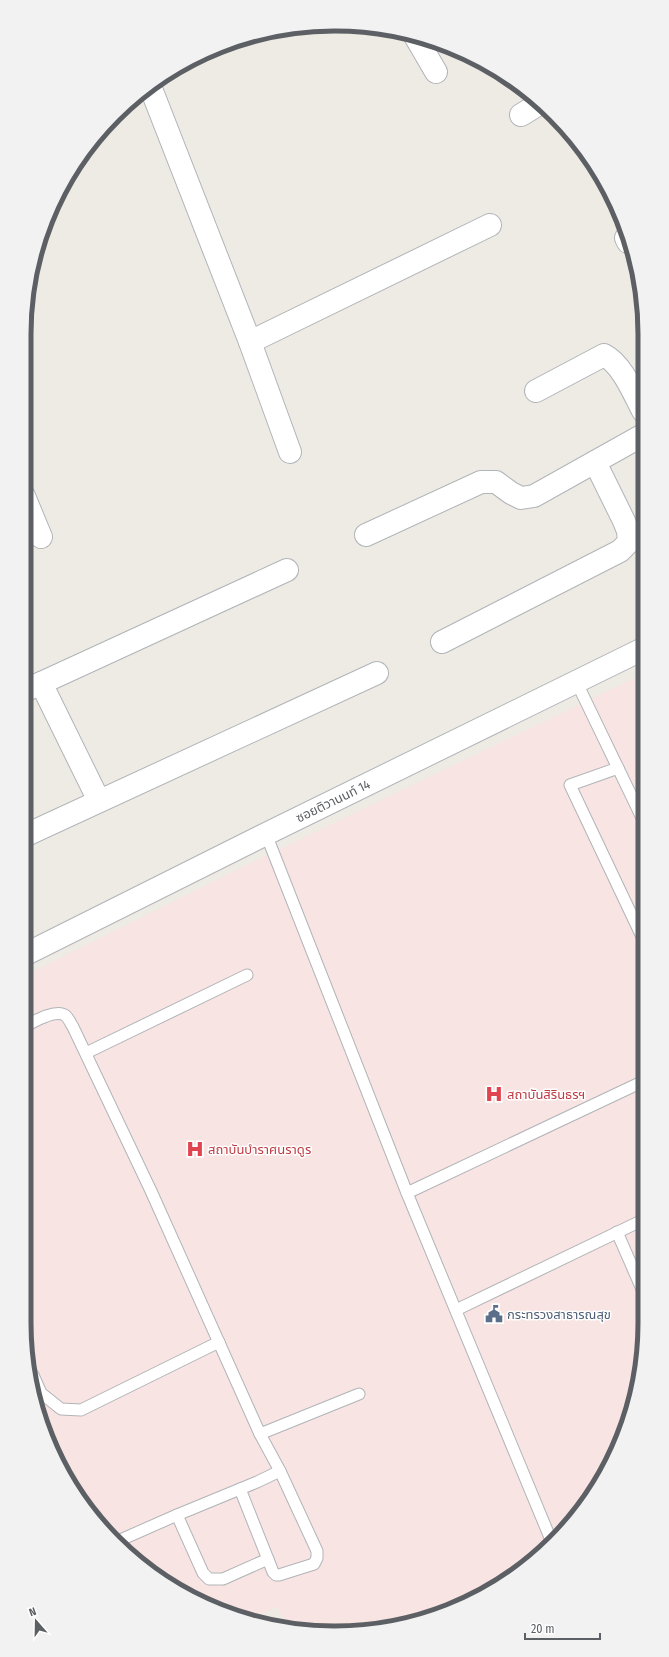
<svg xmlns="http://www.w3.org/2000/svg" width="669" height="1657" font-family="'Fira Sans Condensed','Noto Sans Thai',sans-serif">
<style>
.medical{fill:#f8e4e2}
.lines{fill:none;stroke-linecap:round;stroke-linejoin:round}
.lane-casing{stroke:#b1b4b8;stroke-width:13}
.street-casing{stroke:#b1b4b8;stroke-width:24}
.lane{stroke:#fff;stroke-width:11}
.street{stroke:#fff;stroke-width:22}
.labels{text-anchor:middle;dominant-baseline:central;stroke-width:3;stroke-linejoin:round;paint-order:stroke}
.street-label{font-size:13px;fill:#5c5f63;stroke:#fff}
.health-label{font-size:13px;fill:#be3a42;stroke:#fff;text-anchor:start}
.service-label{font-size:13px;fill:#4e5e75;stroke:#fff;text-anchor:start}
.rim{fill:none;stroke:#5c5f63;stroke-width:5}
</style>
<rect width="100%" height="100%" fill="#edebe4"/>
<path class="medical" d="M643 674 645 1323 629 1422 581 1512 507 1581 454 1609 395 1627 294 1630 290 1629 277 1607 247 1620 235 1617 179 1592 101 1527 65 1478 41 1423 24 1323V976L247 865Z"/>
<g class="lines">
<g class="lane-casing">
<g id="lane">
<path d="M576 681 644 822"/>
<path d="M618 768 570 785 644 941"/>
<path d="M266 834 407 1193 551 1540"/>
<path d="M24 1027C33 1022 56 1008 66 1016 69 1019 71 1024 73 1027L151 1191 260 1434 280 1471 257 1482 177 1515 118 1541"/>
<path d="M86 1053 247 975"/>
<path d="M407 1193 644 1081"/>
<path d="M617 1232 645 1296"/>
<path d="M456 1310 645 1219"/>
<path d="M33 1375 41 1393 61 1409 81 1410 219 1342"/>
<path d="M260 1434 359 1394"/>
<path d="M240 1489 273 1572 276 1575H279L314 1564 317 1558V1551L280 1471"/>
<path d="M177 1515 203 1573 209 1579H223L268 1559"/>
</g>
</g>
<g class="street-casing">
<g id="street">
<path d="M415 36 436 72"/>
<path d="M150 86 250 342 290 452"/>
<path d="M521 115 539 104"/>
<path d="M626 238 628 242"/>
<path d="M250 342 490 225"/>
<path d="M536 391 604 355C622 364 634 394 643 411"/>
<path d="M24 496 41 537"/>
<path d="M366 535 481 482H496L511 493 521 498 534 496 643 435"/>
<path d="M442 642 620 551 629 542 628 531 624 521 595 462"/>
<path d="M41 683 99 801"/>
<path d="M24 691 287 570"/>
<path d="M24 836 377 673"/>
<path d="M24 955 266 834 643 649"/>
</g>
</g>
<use href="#lane" class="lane"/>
<use href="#street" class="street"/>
</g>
<defs>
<g id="hospital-bare" transform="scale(1.38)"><path d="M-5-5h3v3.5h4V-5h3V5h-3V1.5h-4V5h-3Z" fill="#e0444e" stroke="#fff" stroke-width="2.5" paint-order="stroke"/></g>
<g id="civic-bare" transform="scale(1.38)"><path d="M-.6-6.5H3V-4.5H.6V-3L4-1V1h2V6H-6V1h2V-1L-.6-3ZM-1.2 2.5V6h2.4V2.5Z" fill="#5c6f8a" stroke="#fff" stroke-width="2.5" paint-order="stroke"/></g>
</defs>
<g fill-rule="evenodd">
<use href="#hospital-bare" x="494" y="1094"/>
<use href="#hospital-bare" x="195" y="1149"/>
<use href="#civic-bare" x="494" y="1314"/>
</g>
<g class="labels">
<g class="street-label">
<text transform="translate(333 801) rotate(-26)">ซอยติวานนท์ 14</text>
</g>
<g class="health-label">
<text x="507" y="1094">สถาบันสิรินธรฯ</text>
<text x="208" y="1149">สถาบันบำราศนราดูร</text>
</g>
<g class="service-label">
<text x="507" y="1314">กระทรวงสาธารณสุข</text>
</g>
</g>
<path d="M0 0H669V1657H0ZM334 31H335A303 303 0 0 1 638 334V1323A303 303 0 0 1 335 1626H334A303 303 0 0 1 31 1323V334A303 303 0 0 1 334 31Z" fill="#f2f2f3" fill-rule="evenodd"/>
<path class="rim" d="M334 31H335A303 303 0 0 1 638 334V1323A303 303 0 0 1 335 1626H334A303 303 0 0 1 31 1323V334A303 303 0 0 1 334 31Z"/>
<g transform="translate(36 1621) rotate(340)" stroke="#ffffff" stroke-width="3" paint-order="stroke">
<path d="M0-3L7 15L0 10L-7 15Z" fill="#5c5f63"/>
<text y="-6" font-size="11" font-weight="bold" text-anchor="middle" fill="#5c5f63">N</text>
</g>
<path d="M525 1633v6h75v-6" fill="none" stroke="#5c5f63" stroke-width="2"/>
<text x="531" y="1633" font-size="12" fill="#5c5f63" stroke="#ffffff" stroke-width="3" paint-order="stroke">20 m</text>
</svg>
